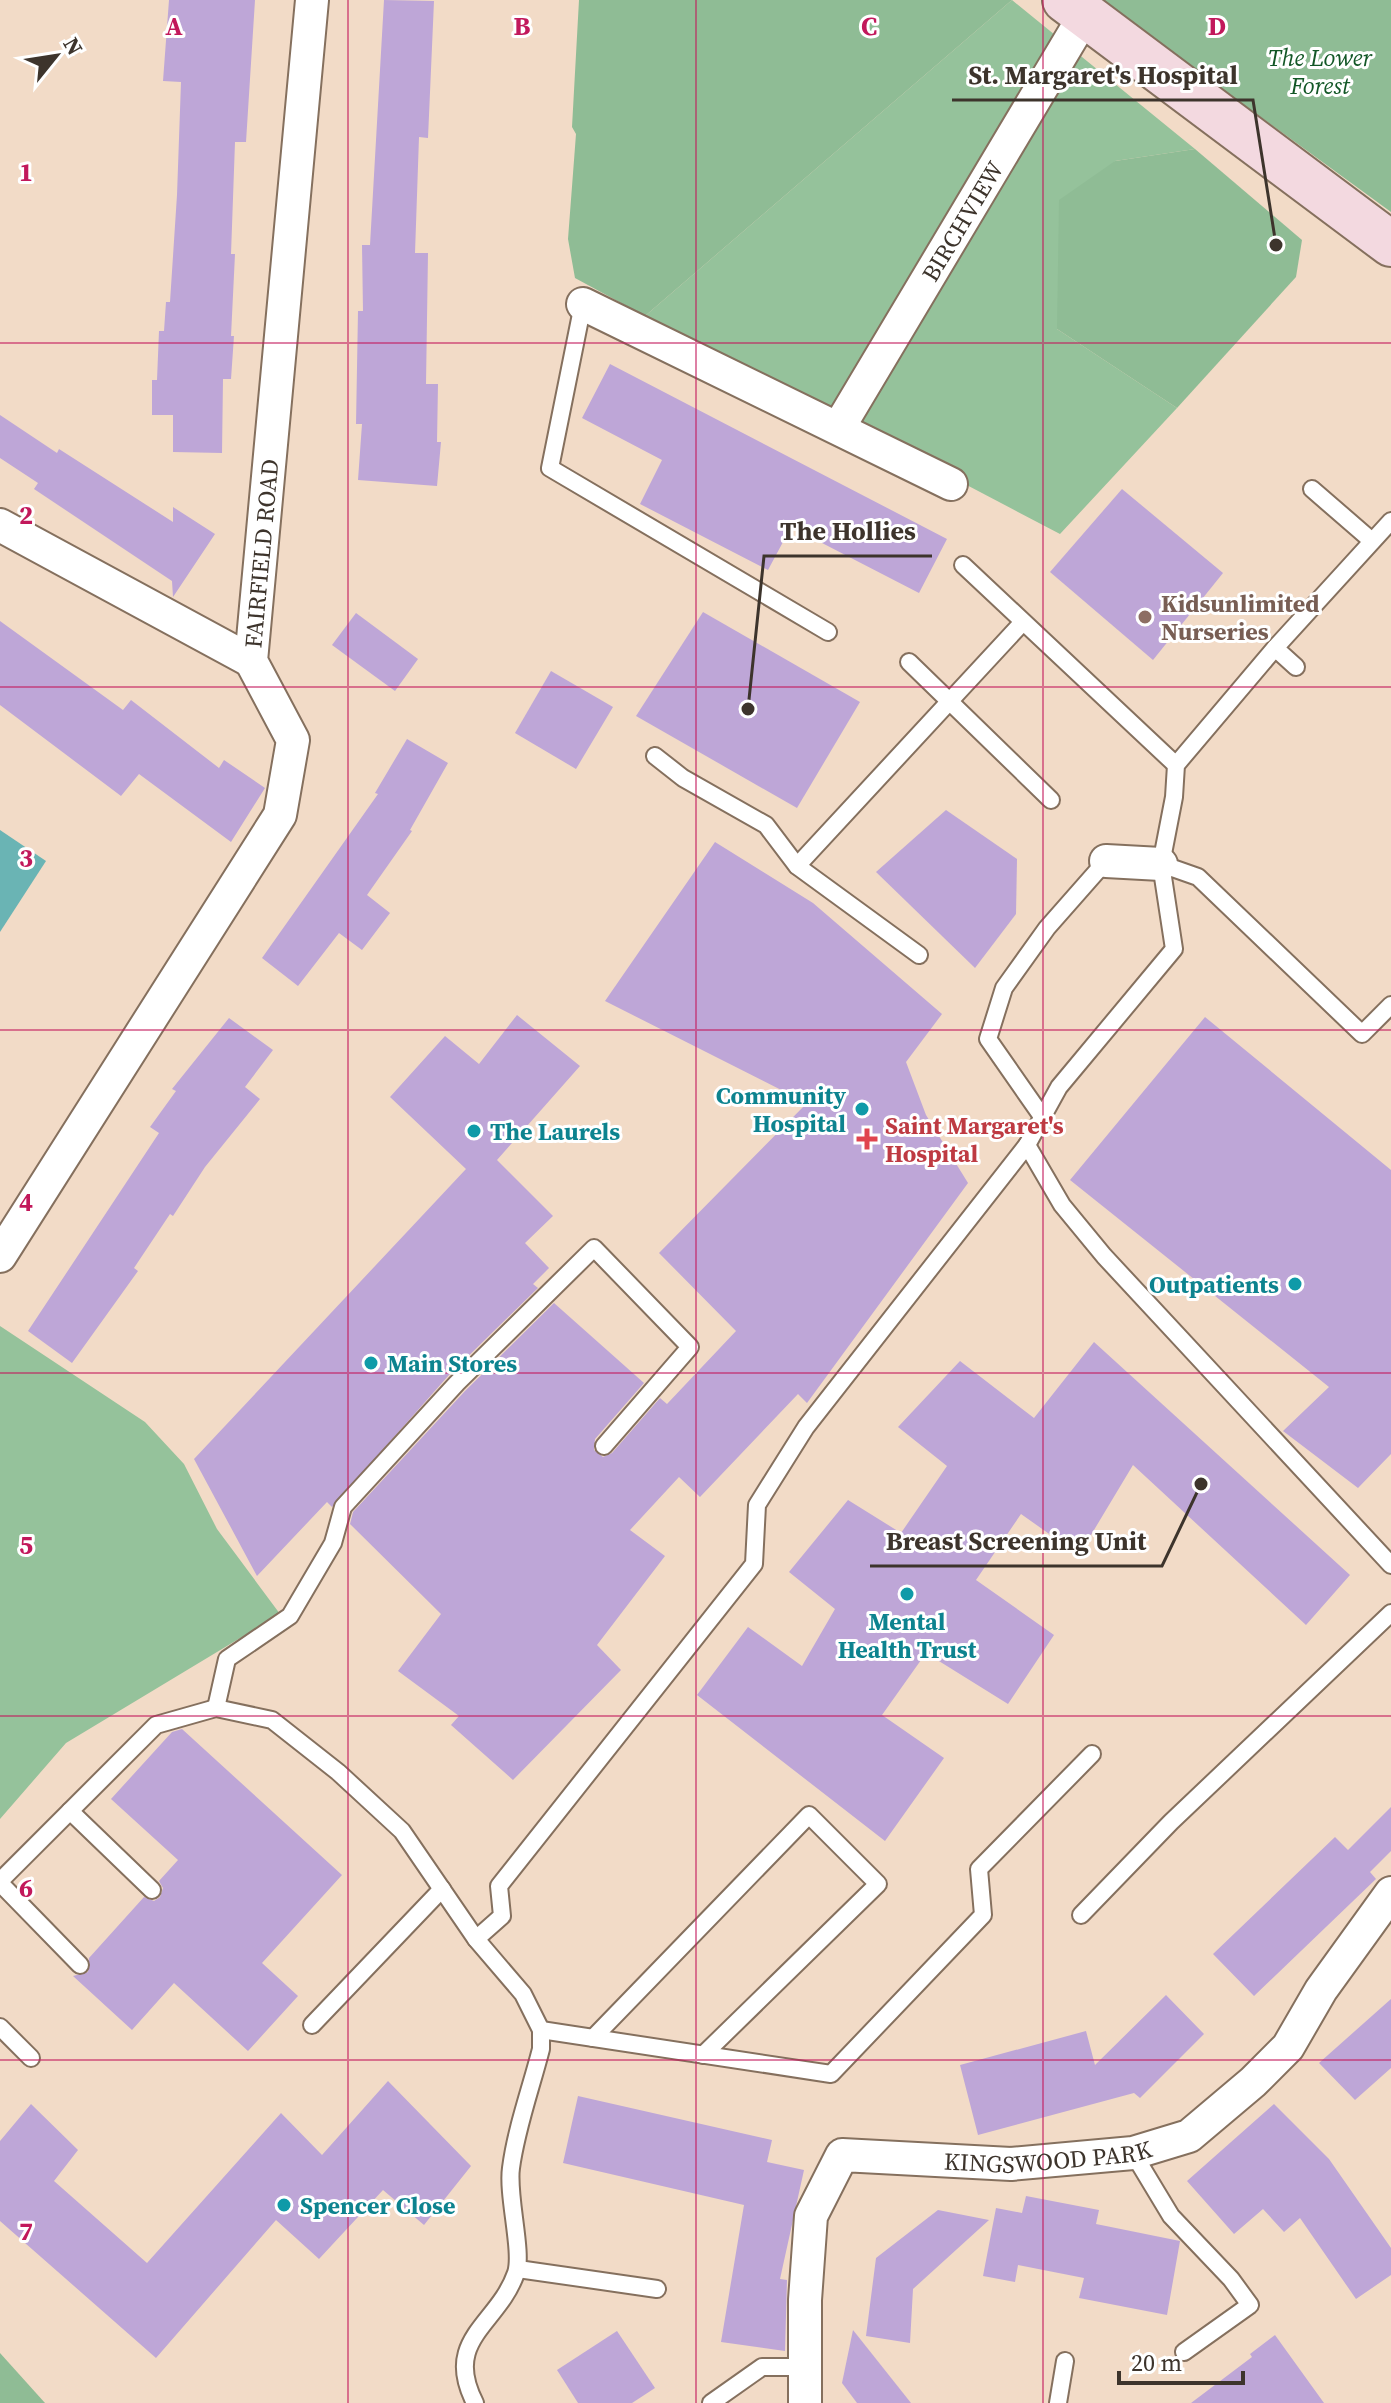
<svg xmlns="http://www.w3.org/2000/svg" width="1391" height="2403" font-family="'Source Serif 4',serif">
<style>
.green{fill:#95c29b}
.forest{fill:#8fbc95}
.water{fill:#6ab4b4}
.building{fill:#bea6d7}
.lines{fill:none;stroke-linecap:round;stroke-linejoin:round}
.service-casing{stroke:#85705e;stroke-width:20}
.minor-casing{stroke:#85705e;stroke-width:36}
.secondary-casing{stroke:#85705e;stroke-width:48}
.service{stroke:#fff;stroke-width:16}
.minor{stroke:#fff;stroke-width:32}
.secondary{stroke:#f3d9e0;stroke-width:44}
.grid{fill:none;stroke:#c2185b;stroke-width:2;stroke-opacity:0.55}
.education-dot{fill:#8d6e63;stroke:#fff;stroke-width:3}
.culture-dot{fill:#0f9aa8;stroke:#fff;stroke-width:3}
.health-dot{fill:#e0444e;stroke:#fff;stroke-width:3}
.labels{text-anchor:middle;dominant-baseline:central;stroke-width:6;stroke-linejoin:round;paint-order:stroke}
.park-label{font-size:24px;font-style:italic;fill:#125726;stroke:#fff}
.street-label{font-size:24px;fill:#3d342c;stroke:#fff}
.education-label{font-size:24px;font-weight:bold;fill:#785e54;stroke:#fff;text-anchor:start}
.culture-label{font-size:24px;font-weight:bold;fill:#0d838f;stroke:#fff;text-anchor:start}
.health-label{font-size:24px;font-weight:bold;fill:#be3a42;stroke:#fff;text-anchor:start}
.grid-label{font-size:26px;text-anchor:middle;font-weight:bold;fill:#c2185b;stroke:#fff;stroke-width:6;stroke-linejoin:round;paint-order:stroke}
.leader{fill:none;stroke:#3d342c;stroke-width:3}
.callout-dot{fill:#3d342c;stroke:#fff;stroke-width:3}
.callout-label{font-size:26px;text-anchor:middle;font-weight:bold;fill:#3d342c;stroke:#fff;stroke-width:6;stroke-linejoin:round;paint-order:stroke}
</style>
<rect width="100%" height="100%" fill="#f2dbc7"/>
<g class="green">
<path d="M1012 0 1195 149 1115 161 1057 329 1177 408 1060 534 645 316Z"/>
<path d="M0 1326 145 1422 184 1464 217 1529 280 1614 66 1743 0 1819Z"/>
</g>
<g class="forest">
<path d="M579 0H1012L645 316 575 278 568 239 576 134 572 127Z"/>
<path d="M1100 0H1391V212Z"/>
<path d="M1195 149 1302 240 1296 277 1177 408 1057 329 1059 200 1115 161Z"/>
<path d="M0 2353 45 2403H0Z"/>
</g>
<path class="water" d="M0 830 46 861 0 932Z"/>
<g class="building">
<path d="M169 0H255L246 142H235L231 254H235L231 336H234L231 379H223L222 453 173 452V415H152V380H157L159 331H164L166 302H170L177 195 181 82 163 81Z"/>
<path d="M384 0 434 1 428 138 419 137 415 253H428L426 384H438L437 442H441L437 486 358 480 362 424H356L358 311H363L362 245H370Z"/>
<path d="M610 364 947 539 919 593 791 527 768 570 640 504 662 460 582 418Z"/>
<path d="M0 415 57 453 59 449 173 522V507L215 534 173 597 172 581 34 489 38 483 0 458Z"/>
<path d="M1122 489 1223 573 1153 660 1050 572Z"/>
<path d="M703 612 860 702 797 808 636 716Z"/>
<path d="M356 613 418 659 395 691 332 645Z"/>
<path d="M0 621 123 710 131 700 219 768 224 760 265 788 231 842 139 774 121 796 0 705Z"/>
<path d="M551 671 613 707 576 769 515 733Z"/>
<path d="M407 739 448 763 410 830 412 831 367 895 390 913 362 950 339 933 298 986 262 958 378 794 375 793Z"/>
<path d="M946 810 1017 859 1016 914 975 968 876 872Z"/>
<path d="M715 842 813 903 942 1014 906 1062 926 1115 968 1183 807 1403 798 1394 700 1497 679 1477 630 1530 665 1556 597 1645 621 1670 513 1780 451 1725 459 1716 398 1671 441 1614 350 1524 353 1512 465 1391 554 1303 644 1383 595 1439 594 1450 603 1457 612 1453 660 1398 667 1404 736 1331 659 1253 807 1103 605 1001Z"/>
<path d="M517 1015 580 1066 497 1160 553 1216 525 1243 549 1268 533 1284 538 1288 449 1375 332 1507 327 1502 257 1576 194 1459 466 1169 390 1097 445 1036 479 1064Z"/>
<path d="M1205 1017 1391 1170V1454L1358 1488 1283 1431 1329 1387 1070 1180Z"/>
<path d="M229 1018 273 1050 245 1087 260 1099 205 1167 173 1216 170 1214 134 1268 138 1271 72 1363 28 1331 159 1133 150 1127 176 1091 172 1089Z"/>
<path d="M1094 1342 1350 1575 1306 1625 1133 1465 1079 1555 1021 1514 976 1580 1054 1635 1008 1704 926 1653 882 1715 944 1758 885 1841 697 1695 748 1627 802 1666 835 1609 789 1572 848 1500 901 1533 947 1466 898 1427 960 1361 1034 1418Z"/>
<path d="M182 1729 342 1875 262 1963 298 1996 248 2051 174 1983 132 2030 73 1976 88 1972 89 1958 144 1897 154 1901 160 1897 163 1888 159 1881 178 1860 111 1799 172 1732Z"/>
<path d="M1391 1807V1851L1370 1872 1376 1879 1254 1996 1213 1954 1335 1837 1348 1850Z"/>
<path d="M1166 1995 1204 2034 1140 2098 1134 2093 978 2135 960 2065 1086 2031 1095 2065Z"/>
<path d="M1391 1999V2068L1355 2100 1319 2063Z"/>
<path d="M388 2081 471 2166 424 2225 383 2190 319 2259 276 2220 156 2358 0 2221V2141L31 2104 78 2150 54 2181 147 2263 281 2113 322 2155Z"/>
<path d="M578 2096 772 2140 767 2162 804 2170 780 2279 787 2280 785 2351 721 2342 744 2205 563 2163Z"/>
<path d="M1274 2104 1329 2159 1391 2248V2275L1356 2299 1300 2218 1284 2232 1263 2209 1234 2234 1187 2181Z"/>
<path d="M1026 2196 1099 2210 1096 2224 1180 2241 1167 2315 1079 2298 1084 2278 1018 2265 1015 2282 983 2276 996 2208 1022 2213Z"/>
<path d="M938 2210 989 2220 913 2289 910 2343 866 2336 876 2258Z"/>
<path d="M853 2330 911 2403H857L842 2383Z"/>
<path d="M617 2331 655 2388 632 2403H578L557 2370Z"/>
<path d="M1275 2335 1324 2403H1191L1252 2357 1250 2354Z"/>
</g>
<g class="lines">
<g class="service-casing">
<g id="service">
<path d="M583 304 550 468 828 632"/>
<path d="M1312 489 1372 541"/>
<path d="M963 565 1176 765"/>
<path d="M1275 648 1296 667"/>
<path d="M909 662 1051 800"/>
<path d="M655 756 683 778 766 825 797 866 919 955"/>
<path d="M1161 864 1198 877 1362 1034 1391 1005"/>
<path d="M797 866 1023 622"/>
<path d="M1041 1115 988 1039 1004 988 1047 928 1106 861"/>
<path d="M1027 1145 1062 1205 1104 1256 1391 1565"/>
<path d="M216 1708 227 1659 290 1616 333 1543 343 1507 457 1383 594 1248 690 1347 604 1446"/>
<path d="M70 1811 152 1890"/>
<path d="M0 1881 156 1725 216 1708 272 1720 338 1772 402 1831 476 1939 523 1994 541 2030V2049C531 2088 516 2129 511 2168 507 2195 523 2252 516 2273 498 2325 442 2339 475 2403"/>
<path d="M0 1883 80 1965"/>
<path d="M1081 1915 1171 1822 1391 1613"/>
<path d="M476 1939 502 1916 499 1886 754 1564 757 1505 806 1427 1027 1145 1059 1087 1174 949 1161 864 1174 797 1176 765 1275 648 1391 521"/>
<path d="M312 2025 442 1889"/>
<path d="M0 2027 31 2058"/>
<path d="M541 2030 831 2074 983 1915 979 1869 1092 1754"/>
<path d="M593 2038 809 1815 878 1884 703 2055"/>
<path d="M1133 2153 1171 2216 1231 2279 1250 2305 1184 2352"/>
<path d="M518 2269 657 2289"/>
<path d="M711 2403 762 2367H804"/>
<path d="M1058 2403 1065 2361"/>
</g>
</g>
<g class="minor-casing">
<g id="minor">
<path d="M583 304 951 484"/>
<path id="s1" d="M839 427 1085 15"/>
<path d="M0 525 251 661"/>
<path d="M1106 861 1161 864"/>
<path id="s2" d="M0 1256 280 815 293 740 251 661 312 0"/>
<path id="s3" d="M805 2403V2300L811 2216 842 2155 1011 2164 1133 2153 1189 2136 1253 2082 1288 2047 1321 1990 1391 1893"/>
</g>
</g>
<g class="secondary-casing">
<path id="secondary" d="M1065 0 1391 244"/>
</g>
<use href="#service" class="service"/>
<use href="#minor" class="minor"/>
<use href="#secondary" class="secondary"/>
</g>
<path class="grid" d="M348 0V2403M696 0V2403M1043 0V2403M0 343H1391M0 687H1391M0 1030H1391M0 1373H1391M0 1716H1391M0 2060H1391"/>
<circle class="education-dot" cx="1145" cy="617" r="8"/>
<g class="culture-dot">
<circle cx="862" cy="1109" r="8"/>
<circle cx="474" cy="1131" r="8"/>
<circle cx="1295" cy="1284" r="8"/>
<circle cx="371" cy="1363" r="8"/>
<circle cx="907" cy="1594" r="8"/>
<circle cx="284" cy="2205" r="8"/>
</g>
<path class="health-dot" d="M863 1127h8v8h8v8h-8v8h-8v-8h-8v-8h8z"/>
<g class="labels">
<g class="park-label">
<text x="1320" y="57">The Lower<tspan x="1320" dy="28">Forest</tspan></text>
</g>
<g class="street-label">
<text stroke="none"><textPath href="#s1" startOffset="240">BIRCHVIEW</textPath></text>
<text stroke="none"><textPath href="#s2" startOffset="796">FAIRFIELD ROAD</textPath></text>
<text stroke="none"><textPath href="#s3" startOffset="462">KINGSWOOD PARK</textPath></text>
</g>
<g class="education-label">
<text x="1161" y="603">Kidsunlimited<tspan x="1161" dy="28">Nurseries</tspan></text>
</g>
<g class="culture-label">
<text x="846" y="1095" text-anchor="end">Community<tspan x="846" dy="28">Hospital</tspan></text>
<text x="490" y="1131">The Laurels</text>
<text x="1279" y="1284" text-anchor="end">Outpatients</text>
<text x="387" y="1363">Main Stores</text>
<text x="907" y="1621" text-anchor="middle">Mental<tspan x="907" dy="28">Health Trust</tspan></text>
<text x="300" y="2205">Spencer Close</text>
</g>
<g class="health-label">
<text x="885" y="1125">Saint Margaret's<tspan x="885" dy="28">Hospital</tspan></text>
</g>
</g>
<g class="grid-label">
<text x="174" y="35">A</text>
<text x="522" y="35">B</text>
<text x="869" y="35">C</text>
<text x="1217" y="35">D</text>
<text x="26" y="181">1</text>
<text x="26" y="524">2</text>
<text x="26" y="867">3</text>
<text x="26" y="1211">4</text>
<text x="26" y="1554">5</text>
<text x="26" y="1897">6</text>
<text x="26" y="2240">7</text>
</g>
<path class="leader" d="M1276 245L1253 100H952M748 709L764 556H932M1201 1484L1162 1566H870"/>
<g class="callout-dot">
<circle cx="1276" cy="245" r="8"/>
<circle cx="748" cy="709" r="8"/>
<circle cx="1201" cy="1484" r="8"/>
</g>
<g class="callout-label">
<text x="1103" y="84">St. Margaret's Hospital</text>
<text x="848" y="540">The Hollies</text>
<text x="1016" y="1550">Breast Screening Unit</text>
</g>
<g transform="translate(56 56) rotate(60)" stroke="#ffffff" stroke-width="6" paint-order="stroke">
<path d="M0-6L14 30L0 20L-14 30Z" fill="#3d342c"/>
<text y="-12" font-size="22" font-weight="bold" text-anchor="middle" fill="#3d342c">N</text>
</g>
<path d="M1119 2371v12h124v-12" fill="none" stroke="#3d342c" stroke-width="4"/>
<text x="1131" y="2371" font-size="24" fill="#3d342c" stroke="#ffffff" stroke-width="6" paint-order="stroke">20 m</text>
</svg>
